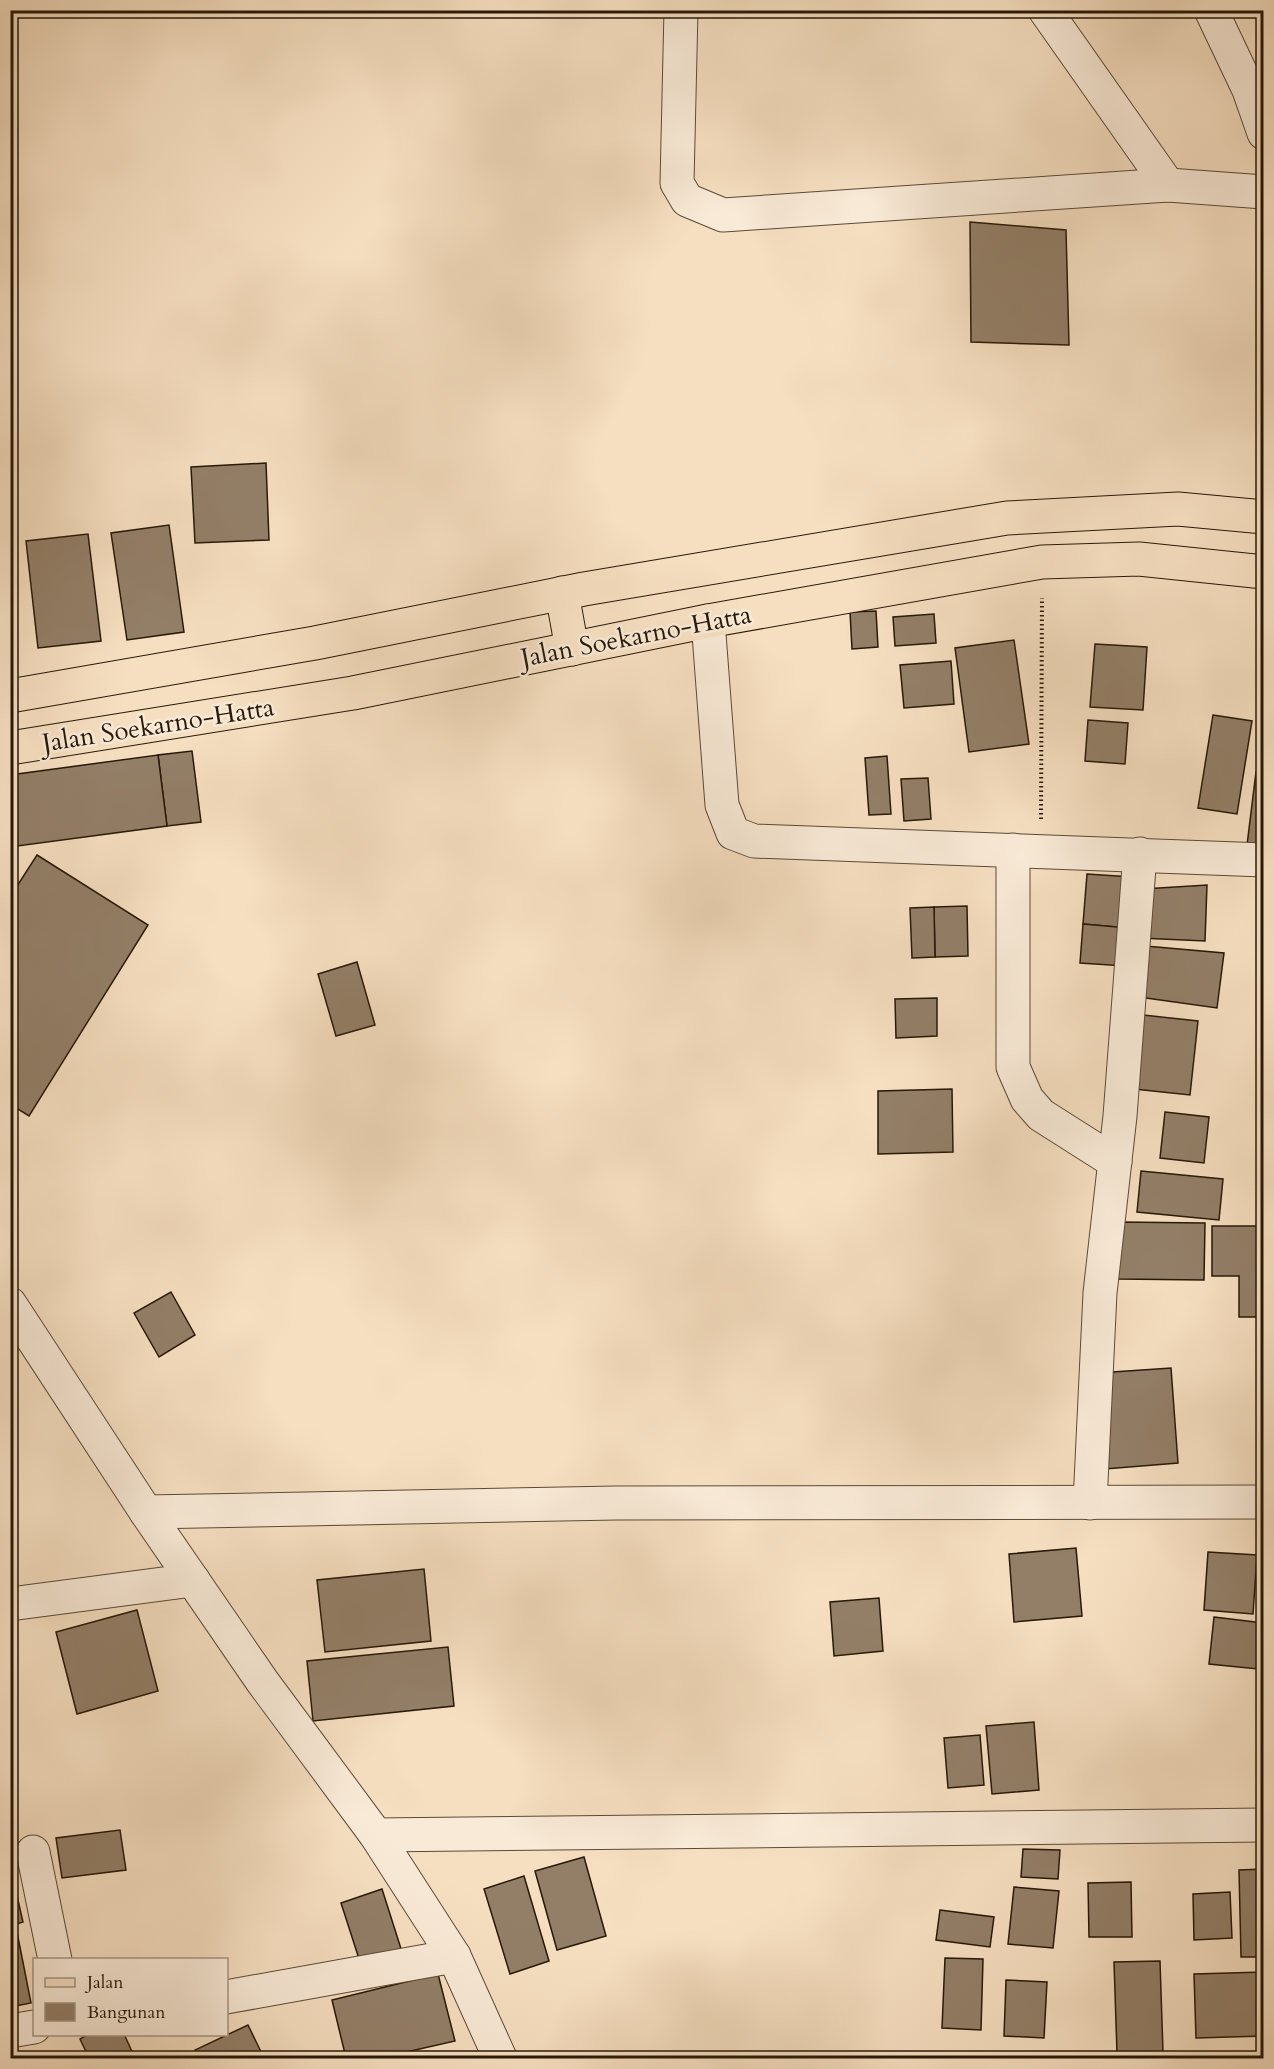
<svg xmlns="http://www.w3.org/2000/svg" width="1274" height="2069" font-family="Cardo,serif">
<style>
.building{fill:#937f68;stroke:#271808;stroke-width:1.5}
.lines{fill:none;stroke-linecap:round;stroke-linejoin:round}
.street-casing{stroke:#5b4a36;stroke-width:35}
.primary-casing{stroke:#271808;stroke-width:35}
.path{stroke:#271808;stroke-width:4;stroke-dasharray:1.5 3;stroke-linecap:butt}
.street{stroke:#f9ead7;stroke-width:33}
.primary{stroke:#f6dfc1;stroke-width:33}
.labels{text-anchor:middle;dominant-baseline:central;stroke-width:5;stroke-linejoin:round;paint-order:stroke}
.street-label{font-size:26px;fill:#271808;stroke:#f9ead7}
</style>
<rect width="100%" height="100%" fill="#f6dfc1"/>
<filter id="stains"><feTurbulence type="fractalNoise" baseFrequency=".00333" numOctaves="4"/><feColorMatrix values="0 0 0 0 .2 0 0 0 0 .09 0 0 0 0 .02 0 0 0 .5 -.17"/></filter>
<radialGradient id="worn" r=".72"><stop offset=".6" stop-color="#630" stop-opacity="0"/><stop offset="1" stop-color="#630" stop-opacity=".3"/></radialGradient>
<g class="building">
<path d="M970 222 1066 230 1069 345 971 342Z"/>
<path d="M266 463 269 540 195 543 191 467Z"/>
<path d="M169 525 184 632 127 640 111 533Z"/>
<path d="M88 534 101 641 38 648 26 541Z"/>
<path d="M876 611 878 647 852 649 850 612Z"/>
<path d="M934 614 936 643 895 646 893 617Z"/>
<path d="M1014 640 1029 744 969 752 955 648Z"/>
<path d="M1095 644 1147 647 1143 710 1090 707Z"/>
<path d="M951 661 954 704 904 708 900 665Z"/>
<path d="M1213 715 1252 721 1237 814 1198 808Z"/>
<path d="M1088 720 1128 723 1125 764 1085 761Z"/>
<path d="M192 751 201 822 167 826 158 755Z"/>
<path d="M158 755 167 826 10 847V775Z"/>
<path d="M887 756 891 814 869 815 865 758Z"/>
<path d="M1256 772 1264 773V847L1247 845Z"/>
<path d="M928 778 931 819 904 821 901 779Z"/>
<path d="M37 855 148 925 29 1116 10 1104V897Z"/>
<path d="M1087 874 1132 877 1128 928 1083 924Z"/>
<path d="M1207 885 1205 941 1140 938 1143 889Z"/>
<path d="M967 906 968 956 935 957 934 907Z"/>
<path d="M934 907 935 957 912 958 910 908Z"/>
<path d="M1083 924 1128 928 1125 966 1080 963Z"/>
<path d="M1134 945 1224 953 1217 1008 1132 996Z"/>
<path d="M357 962 375 1025 336 1036 318 974Z"/>
<path d="M937 998V1036L896 1038 895 999Z"/>
<path d="M1134 1014 1198 1021 1190 1095 1125 1088Z"/>
<path d="M952 1089 953 1152 878 1154V1091Z"/>
<path d="M1165 1112 1209 1117 1204 1163 1160 1158Z"/>
<path d="M1141 1171 1223 1179 1219 1220 1137 1212Z"/>
<path d="M1119 1222 1205 1223 1204 1280 1118 1279Z"/>
<path d="M1212 1226H1264V1317H1239V1276H1212Z"/>
<path d="M171 1292 195 1335 159 1357 134 1313Z"/>
<path d="M1171 1368 1178 1463 1105 1469 1098 1373Z"/>
<path d="M1076 1548 1082 1616 1014 1622 1009 1554Z"/>
<path d="M1208 1552 1257 1555 1253 1614 1204 1610Z"/>
<path d="M424 1569 431 1641 325 1652 317 1580Z"/>
<path d="M879 1598 883 1651 834 1656 830 1602Z"/>
<path d="M137 1610 158 1691 77 1714 56 1632Z"/>
<path d="M1214 1617 1263 1623 1258 1669 1209 1664Z"/>
<path d="M448 1647 454 1706 313 1721 307 1661Z"/>
<path d="M1034 1722 1039 1790 992 1794 986 1726Z"/>
<path d="M980 1735 984 1785 948 1788 944 1738Z"/>
<path d="M120 1830 126 1870 62 1878 56 1838Z"/>
<path d="M1023 1849 1060 1850 1058 1879 1021 1877Z"/>
<path d="M584 1857 606 1936 557 1950 535 1871Z"/>
<path d="M1264 1869V1957H1241L1239 1870Z"/>
<path d="M524 1876 549 1961 510 1974 484 1889Z"/>
<path d="M1131 1882 1132 1937H1089L1088 1883Z"/>
<path d="M15 1887 23 1922 10 1926V1888Z"/>
<path d="M1014 1887 1059 1891 1053 1948 1008 1944Z"/>
<path d="M382 1889 403 1955 362 1968 341 1903Z"/>
<path d="M1230 1892 1232 1938 1194 1940 1193 1894Z"/>
<path d="M940 1910 994 1917 990 1947 936 1940Z"/>
<path d="M17 1932 31 2003 10 2007V1934Z"/>
<path d="M945 1958 983 1959 981 2030 942 2028Z"/>
<path d="M1160 1961 1163 2052 1117 2053 1114 1962Z"/>
<path d="M1264 1972V2036L1196 2038 1194 1974Z"/>
<path d="M438 1974 455 2041 380 2058H346L332 2000Z"/>
<path d="M1006 1980 1047 1982 1044 2038 1004 2036Z"/>
<path d="M248 2025 264 2058H199L195 2050Z"/>
<path d="M88 2034H124L135 2058H89L80 2039Z"/>
<path d="M67 2052 70 2058H54Z"/>
</g>
<g class="lines">
<g class="street-casing">
<g id="street">
<path d="M681 10 677 183 687 200 723 215 1168 185 1264 192"/>
<path d="M1045 10 1168 185"/>
<path d="M1211 10 1249 90 1264 133"/>
<path d="M708 621 722 805 733 833 754 841 1264 860"/>
<path d="M1013 850V1067L1027 1099 1041 1115 1115 1162"/>
<path d="M10 1304 146 1512 262 1681 376 1835 454 1956 500 2058"/>
<path d="M1090 1503 1100 1293 1120 1116 1140 854"/>
<path d="M146 1512 616 1503 1264 1502"/>
<path d="M10 1604 193 1580"/>
<path d="M376 1835 1264 1825"/>
<path d="M33 1852 55 1960"/>
<path d="M226 1997 454 1956"/>
<path d="M10 2031 34 2027"/>
</g>
</g>
<g class="primary-casing">
<g id="primary">
<path d="M562 593 572 649"/>
<path d="M10 696 315 643 584 589 1007 518 1178 509 1264 517"/>
<path d="M10 748 353 693 708 621 1042 562 1139 559 1264 572"/>
</g>
</g>
<path class="path" d="M1041 819 1042 598"/>
<use href="#street" class="street"/>
<use href="#primary" class="primary"/>
</g>
<g class="labels">
<g class="street-label">
<text transform="translate(636 636) rotate(-11)">Jalan Soekarno-Hatta</text>
<text transform="translate(158 725) rotate(-9)">Jalan Soekarno-Hatta</text>
</g>
</g>
<rect width="1274" height="2069" fill="none" stroke="#f6dfc1" stroke-width="36"/>
<rect x="12" y="12" width="1250" height="2045" fill="none" stroke="#271808" stroke-width="3"/>
<rect x="18" y="18" width="1238" height="2033" fill="none" stroke="#271808" stroke-width="1.5"/>
<rect x="33" y="1958" width="195" height="78" fill="#f9ead7" stroke="#a59684" stroke-width="1.5"/>
<rect x="45" y="1978" width="30" height="9" fill="#f6dfc1" stroke="#a59684" stroke-width="1.5"/>
<text x="87" y="1988" font-size="18" fill="#271808">Jalan</text>
<rect x="45" y="2003" width="30" height="18" fill="#937f68" stroke="#a59684" stroke-width="1.5"/>
<text x="87" y="2018" font-size="18" fill="#271808">Bangunan</text>
<rect width="100%" height="100%" filter="url(#stains)"/>
<rect width="100%" height="100%" fill="url(#worn)"/>
</svg>
